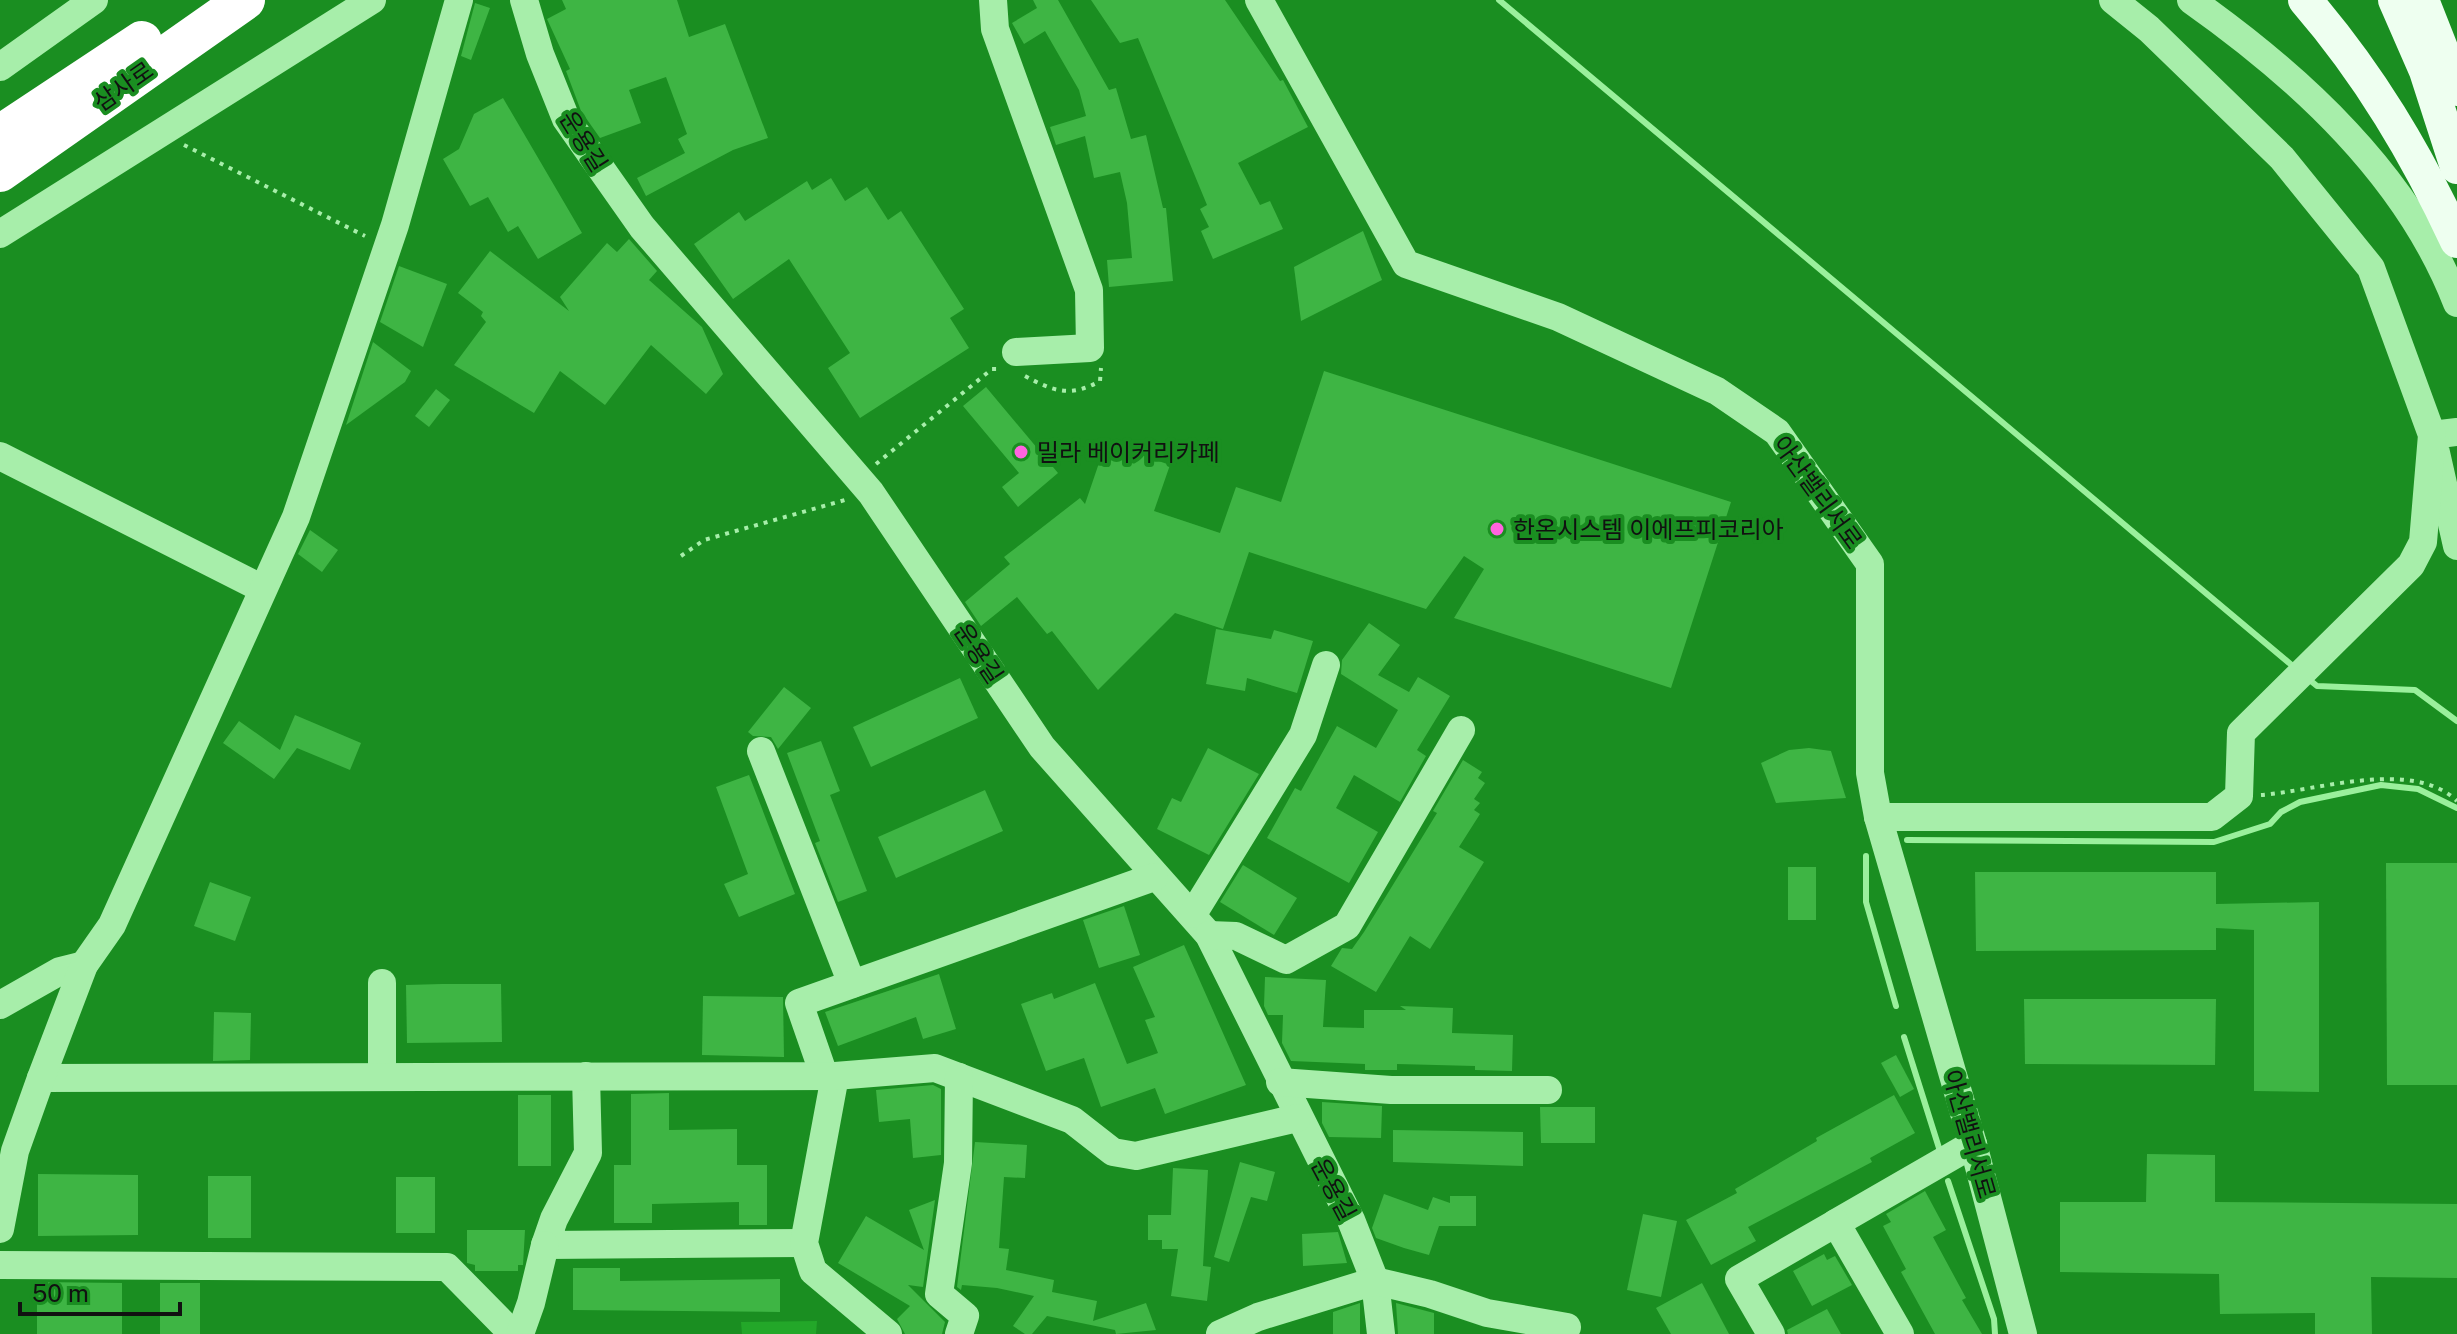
<svg xmlns="http://www.w3.org/2000/svg" width="2457" height="1334" font-family="'Public Sans','Noto Sans KR',sans-serif">
<style>
.green{fill:#23a729}
.lines{fill:none;stroke-linecap:round;stroke-linejoin:round}
.stream{stroke:#9af09c;stroke-width:6}
.building{fill:#3eb544}
.path{stroke:#a7eeaa;stroke-width:4;stroke-dasharray:4 6;stroke-linecap:butt}
.minor{stroke:#a7eeaa;stroke-width:28}
.major{stroke:#eefff0;stroke-width:34}
.highway{stroke:#fff;stroke-width:40}
.poi-dot{fill:#ff64df;stroke:#1a8e21;stroke-width:3}
.labels{text-anchor:middle;dominant-baseline:central;stroke-width:8;stroke-linejoin:round;paint-order:stroke}
.street-label{font-size:24px;fill:#111;stroke:#1a8e21}
.poi-label{font-size:24px;fill:#111;stroke:#1a8e21;text-anchor:start}
</style>
<rect width="100%" height="100%" fill="#1a8e21"/>
<path class="green" d="M817 1321 816 1334H742L741 1322Z"/>
<g class="lines">
<g class="stream">
<path d="M1499 0 2294 667"/>
<path d="M2306 677 2317 686 2415 690 2457 721"/>
<path d="M1907 840 2214 842 2270 824 2281 812 2300 802 2381 785 2418 789 2457 808"/>
<path d="M1866 856V902L1896 1006"/>
<path d="M1904 1037 1939 1148"/>
<path d="M1948 1181 1994 1319 1995 1334"/>
</g>
</g>
<g class="building">
<path d="M562 0H677L689 37 725 24 768 138 733 150 646 196 637 178 685 153 678 139 687 134 666 77 629 90 641 123 600 138 581 111 566 71 570 69 547 19 566 9Z"/>
<path d="M1033 0H1058L1109 90 1116 88 1131 139 1146 135 1163 208H1166L1173 281 1109 287 1107 260 1132 258 1127 203 1120 172 1094 178 1085 136 1056 145 1050 127 1086 116 1079 90 1045 31 1024 44 1012 23 1037 8Z"/>
<path d="M1091 0H1225L1280 81 1283 80 1308 127 1238 163 1260 205 1270 201 1283 229 1213 259 1201 231 1209 227 1200 209 1207 205 1138 38 1120 43Z"/>
<path d="M475 3 490 8 471 60 461 56Z"/>
<path d="M503 98 582 233 538 259 518 226 508 232 488 197 470 206 443 159 459 149 474 114Z"/>
<path d="M831 178 845 201 867 187 888 220 901 211 964 309 950 318 969 348 860 418 828 368 850 353 789 259 733 299 694 244 739 212 745 221 807 181 812 190Z"/>
<path d="M1363 231 1382 280 1301 321 1294 267Z"/>
<path d="M629 239 657 271 649 280 702 327 723 374 706 394 651 345 605 405 560 371 534 413 454 365 486 322 481 316 483 312 458 293 490 251 569 311 560 297 607 243 617 252Z"/>
<path d="M399 266 447 284 423 347 380 322Z"/>
<path d="M373 342 411 371 405 382 346 425Z"/>
<path d="M1324 371 1731 502 1671 688 1454 618 1484 569 1464 556 1426 609 1249 552 1223 629 1175 613 1098 690 1052 631 1047 634 1017 597 981 626 965 602 1010 564 1004 557 1080 498 1085 504 1099 463 1109 467 1116 446 1170 465 1154 511 1220 533 1236 487 1281 502Z"/>
<path d="M986 387 1058 473 1018 507 1002 487 1019 473 963 406Z"/>
<path d="M436 389 450 400 429 427 415 416Z"/>
<path d="M310 530 338 550 322 572 298 554Z"/>
<path d="M1369 623 1400 645 1378 675 1409 692 1418 677 1450 696 1417 750 1426 756 1400 802 1354 775 1336 808 1378 832 1349 883 1267 838 1295 788 1301 791 1337 726 1376 748 1398 710 1341 674 1342 660Z"/>
<path d="M1216 629 1271 639 1274 630 1313 641 1297 693 1247 678 1245 691 1206 684Z"/>
<path d="M960 678 978 718 871 767 853 727Z"/>
<path d="M784 687 811 708 778 749 771 737 753 736 748 732Z"/>
<path d="M295 715 361 743 350 770 297 748 274 779 223 743 239 721 280 750Z"/>
<path d="M821 741 840 791 830 795 867 891 838 902 815 843 820 841 787 753Z"/>
<path d="M1208 748 1259 774 1209 855 1157 829 1172 798 1181 802Z"/>
<path d="M1809 748 1831 751 1846 798 1776 803 1761 763 1789 750Z"/>
<path d="M1463 760 1482 772 1478 778 1485 783 1474 799 1480 803 1474 810 1480 814 1459 847 1484 862 1430 949 1410 936 1376 992 1331 966 1342 948 1352 949 1364 932 1437 813 1433 811Z"/>
<path d="M749 775 795 894 739 917 724 884 748 874 716 787Z"/>
<path d="M985 790 1003 831 896 878 878 837Z"/>
<path d="M2386 863H2457V1085H2387Z"/>
<path d="M1243 865 1297 898 1274 935 1220 902Z"/>
<rect x="1788" y="867" width="28" height="53"/>
<path d="M1975 872H2216V904L2319 902V1092L2254 1091V930L2216 928V950L1976 951Z"/>
<path d="M210 882 251 897 235 941 194 926Z"/>
<path d="M1124 906 1140 955 1099 968 1083 920Z"/>
<path d="M1184 945 1246 1085 1165 1114 1155 1088 1101 1107 1084 1058 1046 1071 1021 1004 1052 993 1054 999 1095 983 1127 1064 1158 1053 1145 1020 1155 1017 1133 967Z"/>
<path d="M939 974 956 1029 923 1039 916 1017 838 1046 825 1012Z"/>
<path d="M1265 977 1326 980 1323 1027 1364 1028V1010H1406L1400 1006 1453 1008 1452 1033 1513 1035 1512 1071 1475 1070V1066L1397 1064V1070H1365V1064L1291 1061 1282 1043 1283 1015H1268L1264 1006Z"/>
<path d="M442 984H501L502 1042 407 1043 406 985Z"/>
<path d="M703 996 783 997 784 1057 702 1055Z"/>
<path d="M2024 999H2216L2215 1065 2025 1064Z"/>
<path d="M214 1012 251 1013 250 1060 213 1061Z"/>
<path d="M1896 1055 1914 1089 1900 1097 1881 1063Z"/>
<path d="M933 1085 941 1089V1155L913 1158 910 1119 879 1122 876 1090Z"/>
<path d="M669 1093V1130L737 1129V1165H767V1225H739V1202L652 1204V1223H614V1165H631V1094Z"/>
<rect x="518" y="1095" width="33" height="71"/>
<path d="M1894 1095 1915 1133 1870 1158 1872 1162 1748 1227 1756 1241 1711 1265 1686 1220 1737 1193 1735 1189 1817 1141 1816 1138Z"/>
<path d="M1322 1102 1382 1106 1381 1138 1329 1137 1322 1123Z"/>
<path d="M1540 1107H1595V1143H1541Z"/>
<path d="M1393 1130 1523 1132V1166L1393 1162Z"/>
<path d="M975 1142 1027 1145 1025 1178 1004 1177 999 1248 1009 1249 1006 1270 1054 1280 1052 1292 1097 1301 1093 1321 1146 1303 1156 1330 1116 1334 1115 1330 1047 1316 1032 1334H1025L1013 1326 1034 1296 997 1288 962 1285 961 1290 957 1287Z"/>
<path d="M2147 1154 2215 1155V1202L2457 1204V1278L2371 1277 2372 1334H2315V1313L2220 1314 2219 1274 2060 1272V1202H2146Z"/>
<path d="M1240 1162 1275 1172 1267 1201 1251 1197 1229 1262 1214 1257Z"/>
<path d="M1173 1168 1208 1170 1203 1266 1211 1267 1207 1301 1171 1296 1178 1249H1162V1240H1148V1215H1171Z"/>
<path d="M38 1174 138 1175V1235L38 1236Z"/>
<rect x="208" y="1176" width="43" height="62"/>
<rect x="396" y="1177" width="39" height="56"/>
<path d="M1925 1191 1946 1230 1933 1237 1966 1298 1962 1300 1982 1334H1935L1901 1272 1906 1269 1883 1226 1891 1222 1886 1214Z"/>
<path d="M1384 1194 1428 1210 1433 1197 1450 1203V1196H1476V1226H1439L1429 1255 1404 1248 1376 1238 1372 1228Z"/>
<path d="M935 1200 923 1287 908 1285 945 1322 942 1334H905L897 1319 910 1306 838 1263 866 1216 924 1250 909 1210Z"/>
<path d="M1643 1214 1677 1221 1661 1297 1627 1290Z"/>
<path d="M467 1230H525L523 1265H518V1271H475V1265L467 1263Z"/>
<path d="M1338 1232 1347 1263 1303 1266 1302 1234Z"/>
<path d="M1824 1254 1827 1260 1835 1256 1852 1285 1812 1306 1793 1271Z"/>
<path d="M573 1268H620V1281L780 1279V1312L573 1310Z"/>
<path d="M37 1282 122 1283V1334H37Z"/>
<rect x="160" y="1283" width="40" height="51"/>
<path d="M1702 1283 1729 1334H1671L1656 1308Z"/>
<path d="M1360 1303V1334H1333V1312Z"/>
<path d="M1396 1303 1434 1313V1334H1398Z"/>
<path d="M1827 1309 1841 1334H1788L1787 1330Z"/>
</g>
<g class="lines">
<g class="path">
<path d="M184 145 365 236"/>
<path d="M1025 376C1053 391 1070 398 1100 381L1101 368"/>
<path d="M876 464 992 369H998"/>
<path d="M681 556 704 540 845 500"/>
<path d="M2261 795C2316 791 2413 758 2457 801"/>
</g>
<g class="minor">
<path d="M524 0 540 54 566 119 642 227 871 493 1042 747 1209 935 1351 1220 1375 1281 1381 1334"/>
<path d="M993 0 995 29 1089 290 1090 348 1016 352"/>
<path d="M1259 0 1406 264 1558 317 1717 391 1777 432 1870 564V773L1878 817 1973 1144 2023 1334"/>
<path d="M2191 0C2300 77 2408 176 2457 303"/>
<path d="M0 67 94 0"/>
<path d="M0 234 372 0"/>
<path d="M2457 432 2432 435 2457 546"/>
<path d="M0 456 261 588"/>
<path d="M761 751 852 984"/>
<path d="M1878 817H2212L2239 796 2241 733 2411 565 2423 542 2432 435 2371 268 2282 158 2149 29 2113 0"/>
<path d="M1193 914 1303 735 1326 665"/>
<path d="M1209 935 1236 936 1286 960 1347 926 1461 730"/>
<path d="M382 983V1076"/>
<path d="M0 1005 60 971 84 965"/>
<path d="M824 1075 799 1003 1154 877"/>
<path d="M586 1076 588 1153 554 1219 545 1245 804 1243"/>
<path d="M835 1076 804 1243 813 1271 888 1334"/>
<path d="M41 1078 835 1076 935 1068 1072 1120 1113 1152 1136 1156 1297 1118"/>
<path d="M1280 1082 1391 1090H1548"/>
<path d="M1836 1223 1973 1144"/>
<path d="M0 1229 15 1151 41 1078 84 965 112 925 296 517 395 225 459 0"/>
<path d="M0 1265 447 1267 513 1334"/>
<path d="M520 1334 531 1303 545 1245"/>
<path d="M959 1334 965 1316 939 1294 958 1163 959 1077"/>
<path d="M1220 1334 1258 1317 1375 1281 1430 1294 1487 1313 1567 1327"/>
<path d="M1771 1334 1739 1279 1836 1223 1900 1334"/>
</g>
<g class="major">
<path d="M2305 0C2369 74 2416 153 2457 241"/>
<path d="M2395 0 2426 71 2457 167"/>
<path d="M2422 0 2457 89"/>
</g>
<g class="highway">
<path d="M0 135 142 41"/>
<path d="M0 172 245 0"/>
</g>
</g>
<g class="poi-dot">
<circle cx="1021" cy="452" r="8"/>
<circle cx="1497" cy="529" r="8"/>
</g>
<g class="labels">
<g class="street-label">
<text transform="translate(123 86) rotate(-35)">삼사로</text>
<text transform="translate(584 141) rotate(58)">운용길</text>
<text transform="translate(1818 492) rotate(54)">아산밸리서로</text>
<text transform="translate(979 653) rotate(56)">운용길</text>
<text transform="translate(1970 1134) rotate(74)">아산밸리서로</text>
<text transform="translate(1334 1189) rotate(62)">운용길</text>
</g>
<g class="poi-label">
<text x="1037" y="452">밀라 베이커리카페</text>
<text x="1513" y="529">한온시스템 이에프피코리아</text>
</g>
</g>
<path d="M20 1302v12h160v-12" fill="none" stroke="#111111" stroke-width="4"/>
<text x="32" y="1302" font-size="24" fill="#111111" stroke="#1a8e21" stroke-width="6" paint-order="stroke">50 m</text>
</svg>
